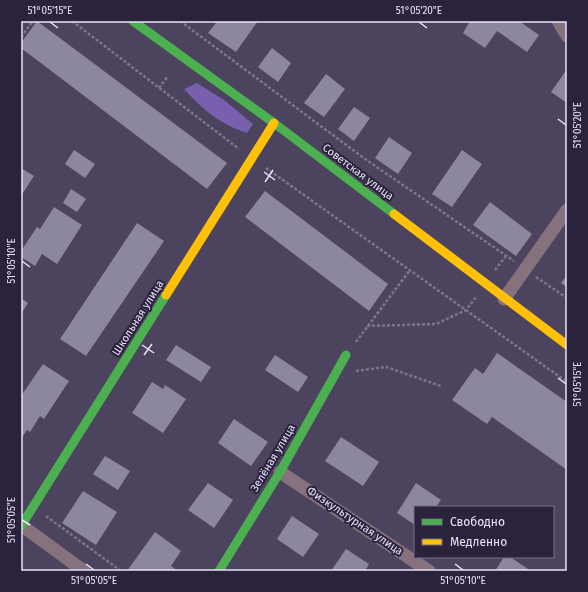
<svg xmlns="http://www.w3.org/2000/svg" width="588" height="592" font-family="'Fira Sans',sans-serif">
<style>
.forest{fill:#7960af}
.building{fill:#8d869f}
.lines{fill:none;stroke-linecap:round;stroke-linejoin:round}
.path{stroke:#827583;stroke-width:2.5;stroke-dasharray:3 2;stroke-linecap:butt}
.street{stroke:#86717d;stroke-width:13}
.fast{stroke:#4caf50;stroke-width:9}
.slow{stroke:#ffc107;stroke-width:9}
.ticks{fill:none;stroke:#e8e2fd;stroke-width:1.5}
.labels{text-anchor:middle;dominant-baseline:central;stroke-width:4;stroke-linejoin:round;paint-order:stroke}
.street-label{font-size:11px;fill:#e8e2fd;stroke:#2b233c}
.neatline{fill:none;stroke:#e8e2fd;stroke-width:1.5}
.ticks-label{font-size:10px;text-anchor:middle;fill:#e8e2fd}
</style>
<rect width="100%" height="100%" fill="#4c435f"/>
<path class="forest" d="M197 83 224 100 253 124 247 133C220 124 203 110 184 89Z"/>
<g class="building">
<path d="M37 21 227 163 207 189 21 48V43Z"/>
<path d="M213 21H258L236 52 208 33 216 23Z"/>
<path d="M470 21H519L539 35 527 52 497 31 485 48 463 33Z"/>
<path d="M272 48 291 63 278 82 258 67Z"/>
<path d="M567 69V103L551 92Z"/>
<path d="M326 74 345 89 324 117 304 103Z"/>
<path d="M354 107 370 118 354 141 338 129Z"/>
<path d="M389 137 412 153 398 174 375 158Z"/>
<path d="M74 150 95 164 85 178 65 164Z"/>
<path d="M462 150 482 164 452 207 432 194Z"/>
<path d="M21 168 34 176 21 196Z"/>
<path d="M71 189 86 199 77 212 63 203Z"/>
<path d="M265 191 388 284 369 311 245 217Z"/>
<path d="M490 202 532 234 516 256 473 225Z"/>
<path d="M54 207 82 225 57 264 42 254 35 266 21 257V251L37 227 40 229Z"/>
<path d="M137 223 164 241 86 356 60 339Z"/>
<path d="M567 275V287L561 283Z"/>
<path d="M21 298 28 303 21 314Z"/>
<path d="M176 345 211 367 201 382 166 360Z"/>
<path d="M497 353 567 402V470L492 417 487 424 452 400 475 368 483 374Z"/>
<path d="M275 355 308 377 298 392 265 370Z"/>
<path d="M43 364 69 381 44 419 40 416 30 432 27 430 21 439V396Z"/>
<path d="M152 382 163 389 165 385 186 399 163 433 132 413Z"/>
<path d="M234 419 268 442 251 466 218 443Z"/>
<path d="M341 437 379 462 363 486 325 461Z"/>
<path d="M105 456 130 471 118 490 93 474Z"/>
<path d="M208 483 233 500 214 528 188 510Z"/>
<path d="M416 483 441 500 436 507H415V525L397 513Z"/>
<path d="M83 491 117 512 96 545 62 523Z"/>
<path d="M292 516 319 534 303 557 277 539Z"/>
<path d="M155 532 181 551 171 566 178 571H127Z"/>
<path d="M346 549 369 564 365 571H331Z"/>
<path d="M504 557H510L531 571H495Z"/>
</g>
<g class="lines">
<g class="path">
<path d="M72 21 239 149"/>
<path d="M180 21 365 159 514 261"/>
<path d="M21 37 33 21"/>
<path d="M159 88 168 76"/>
<path d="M266 168 567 382"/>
<path d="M495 270 506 256"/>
<path d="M536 277 567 298"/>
<path d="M367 326 436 324 466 310 476 297"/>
<path d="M356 342 410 270"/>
<path d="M356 371 386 367 441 386"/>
<path d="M46 516 121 571"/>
</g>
<g class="street">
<path d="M558 21 567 36"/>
<path d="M504 299 567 210"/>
<path d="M280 472 429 571"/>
<path d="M21 525 84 571"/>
</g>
<g class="fast">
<path d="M133 21 274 123 394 214"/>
<path d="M21 526 166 295"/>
<path d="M219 571 280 472 346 355"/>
</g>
<g class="slow">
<path d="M394 214 567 345"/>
<path d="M166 295 274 123"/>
</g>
</g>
<path class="ticks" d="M50 22 58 28M419 22 427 28M558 119 566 125M264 172 275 180M265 182 273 170M22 261 30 267M142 345 154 353M144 355 152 344M558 378 566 384M22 520 30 525M86 564 94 570M455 564 463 570"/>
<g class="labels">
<g class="street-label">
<text transform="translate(358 172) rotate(37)">Советская улица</text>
<text transform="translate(138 318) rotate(-58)">Школьная улица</text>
<text transform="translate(273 458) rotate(-59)">Зелёная улица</text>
<text transform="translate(355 521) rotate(34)">Физкультурная улица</text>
</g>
</g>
<rect width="588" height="592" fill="none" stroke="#2b233c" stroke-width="44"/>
<rect x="414" y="506" width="140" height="52" fill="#2b233c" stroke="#776f89"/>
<rect x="422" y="519" width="20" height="6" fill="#4caf50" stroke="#776f89"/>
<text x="450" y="526" font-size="12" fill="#e8e2fd">Свободно</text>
<rect x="422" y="539" width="20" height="6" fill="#ffc107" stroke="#776f89"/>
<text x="450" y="546" font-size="12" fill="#e8e2fd">Медленно</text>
<rect x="22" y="22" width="544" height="548" class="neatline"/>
<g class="ticks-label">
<text x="50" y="14">51°05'15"E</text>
<text x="419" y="14">51°05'20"E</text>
<text transform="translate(577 125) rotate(-90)" y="4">51°05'20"E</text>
<text transform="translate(11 261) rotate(-90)" y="4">51°05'10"E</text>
<text transform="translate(577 384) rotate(-90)" y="4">51°05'15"E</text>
<text transform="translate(11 520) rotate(-90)" y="4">51°05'05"E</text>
<text x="94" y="584">51°05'05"E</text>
<text x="463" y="584">51°05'10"E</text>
</g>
</svg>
